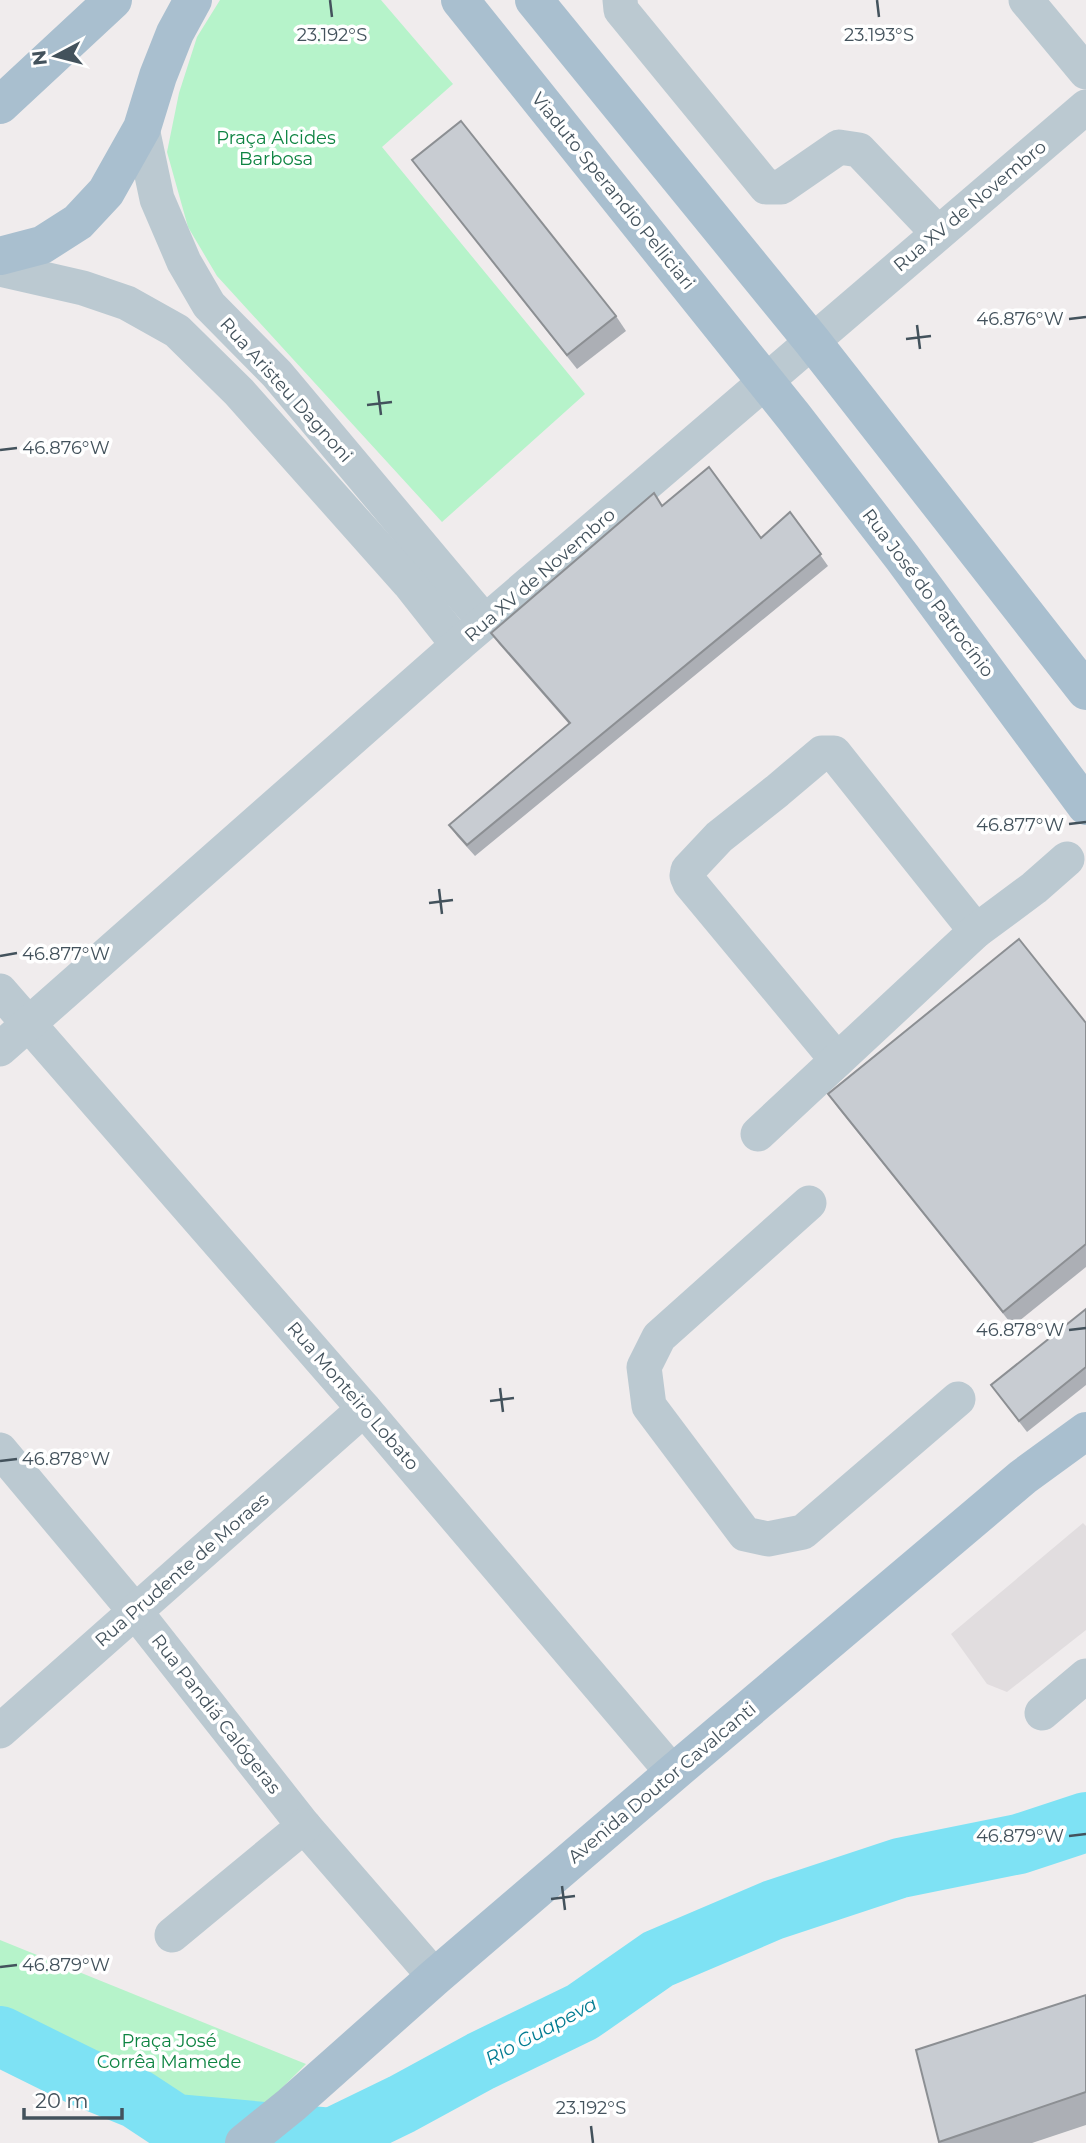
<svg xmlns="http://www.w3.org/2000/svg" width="1086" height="2143" font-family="Montserrat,sans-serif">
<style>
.education{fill:#e1dddf}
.green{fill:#b6f3ca}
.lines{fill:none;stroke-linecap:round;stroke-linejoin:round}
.river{stroke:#7ee2f4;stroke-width:60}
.minor{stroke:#bbc9d1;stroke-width:35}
.major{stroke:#a9bfcf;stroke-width:38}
.wall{fill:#acafb5}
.building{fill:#c8ccd2;stroke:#8c8f93;stroke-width:2}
.ticks{fill:none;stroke:#43525c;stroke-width:2.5}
.labels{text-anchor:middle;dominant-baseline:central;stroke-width:7;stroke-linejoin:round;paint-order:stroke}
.park-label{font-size:18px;fill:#0e8442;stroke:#fff}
.street-label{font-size:18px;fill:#43525c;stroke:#fff}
.water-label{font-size:19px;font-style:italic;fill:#037c92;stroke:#fff}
.ticks-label{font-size:18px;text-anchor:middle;fill:#43525c;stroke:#fff;stroke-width:7;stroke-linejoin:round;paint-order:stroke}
</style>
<rect width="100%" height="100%" fill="#f0eced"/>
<path class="education" d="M1083 1523 1086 1526V1630L1007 1692 987 1684 951 1634Z"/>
<g class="green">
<path d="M220 0H381L453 84 382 147 585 394 442 522 217 276 188 227 167 152 179 93 197 37Z"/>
<path d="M0 1940 306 2064 258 2112 157 2090 0 2012Z"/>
</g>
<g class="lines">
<path class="river" d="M0 2036 83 2077 137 2099 175 2124 332 2138 402 2104 481 2061 582 2012 658 1959 773 1910 900 1868 1019 1844 1086 1822"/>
<g class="minor">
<path d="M620 0 621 10 766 187H781L839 147 859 150 938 233"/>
<path d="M1026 0 1086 72"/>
<path d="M142 128 157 199 184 262 209 305 277 374 485 622"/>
<path d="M0 269 83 288 127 303 177 331 239 392 409 583 458 645"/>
<path d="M0 991 364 1409 673 1773"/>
<path d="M0 1049 458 645 1086 107"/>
<path d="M837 1060 690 883 687 876 688 870 719 837 777 791 822 753H834L976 931"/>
<path d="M758 1134 976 931 1034 888 1067 859"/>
<path d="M809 1203 659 1337 644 1367 649 1406 745 1534 768 1539 803 1532 958 1399"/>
<path d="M0 1450 134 1610 304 1826 435 1977"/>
<path d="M1042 1713 1086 1676"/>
<path d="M0 1731 364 1409"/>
<path d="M172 1935 304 1826"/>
</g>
<g class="major">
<path d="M460 0 794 417 902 557 1086 806"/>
<path d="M534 0 812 341 1086 691"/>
<path d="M0 105 113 0"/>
<path d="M0 256 42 245 78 222 106 192 142 128 158 76 175 33 193 0"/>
<path d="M244 2143 291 2105 435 1977 673 1773 1023 1477 1086 1431"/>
</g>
</g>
<g class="wall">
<path d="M412 160 616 316 626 331 577 369 423 174Z"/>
<path d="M662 505 761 538 790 512 828 566 475 856 457 836 449 825 569 724 499 644 491 633Z"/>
<path d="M1086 1023V1267L1013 1326 838 1108 828 1094Z"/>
<path d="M1086 1309V1385L1027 1432 991 1385Z"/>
<path d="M1086 1995V2125L1032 2143H940L939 2142Z"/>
</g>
<g class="building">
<path d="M461 121 616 316 567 355 412 160Z"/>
<path d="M709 467 761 538 790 512 821 554 467 845 449 825 570 723 491 633 654 493 662 506Z"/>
<path d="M1019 939 1086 1023V1244L1003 1312 828 1094Z"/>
<path d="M1086 1309V1367L1019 1421 991 1385Z"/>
<path d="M1086 1995V2092L939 2142 916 2050Z"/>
</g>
<path class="ticks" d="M330 0 332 17M877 0 879 17M1069 319 1086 317M917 325 920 349M906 339 931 336M378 391 381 415M367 405 392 402M0 450 17 448M1069 824 1086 822M439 889 442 914M429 903 453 900M0 956 17 953M1069 1330 1086 1328M500 1388 503 1412M490 1401 514 1398M0 1461 17 1459M1069 1836 1086 1834M562 1886 565 1910M551 1899 575 1896M0 1967 17 1965M591 2126 593 2143"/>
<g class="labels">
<g class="park-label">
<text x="276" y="138">Praça Alcides<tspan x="276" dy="21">Barbosa</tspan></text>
<text x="169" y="2041">Praça José<tspan x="169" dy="21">Corrêa Mamede</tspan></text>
</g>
<g class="street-label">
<text transform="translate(613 191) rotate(51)">Viaduto Sperandio Pelliciari</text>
<text transform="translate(970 206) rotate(-40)">Rua XV de Novembro</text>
<text transform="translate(286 390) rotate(48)">Rua Aristeu Dagnoni</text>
<text transform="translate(540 575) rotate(-41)">Rua XV de Novembro</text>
<text transform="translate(928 593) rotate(53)">Rua José do Patrocínio</text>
<text transform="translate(353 1396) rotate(49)">Rua Monteiro Lobato</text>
<text transform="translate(182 1570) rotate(-41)">Rua Prudente de Moraes</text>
<text transform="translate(216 1714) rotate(52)">Rua Pandiá Calógeras</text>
<text transform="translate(662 1783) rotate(-40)">Avenida Doutor Cavalcanti</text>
</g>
<g class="water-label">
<text transform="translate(541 2031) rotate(-28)">Rio Guapeva</text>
</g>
</g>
<g class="ticks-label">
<text x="332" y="41">23.192°S</text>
<text x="879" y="41">23.193°S</text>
<text x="1020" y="325">46.876°W</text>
<text x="66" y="454">46.876°W</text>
<text x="1020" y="831">46.877°W</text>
<text x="66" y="960">46.877°W</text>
<text x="1020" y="1336">46.878°W</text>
<text x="66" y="1465">46.878°W</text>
<text x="1020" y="1842">46.879°W</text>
<text x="66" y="1971">46.879°W</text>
<text x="591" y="2114">23.192°S</text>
</g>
<g transform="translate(56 56) rotate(263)" stroke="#ffffff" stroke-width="5" paint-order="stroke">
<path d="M0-5L12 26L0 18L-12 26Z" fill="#43525c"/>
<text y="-10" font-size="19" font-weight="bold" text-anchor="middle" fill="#43525c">N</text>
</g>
<path d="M24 2108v10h98v-10" fill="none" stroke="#43525c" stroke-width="3.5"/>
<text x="35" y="2108" font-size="21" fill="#43525c" stroke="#ffffff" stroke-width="5" paint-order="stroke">20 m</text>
</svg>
